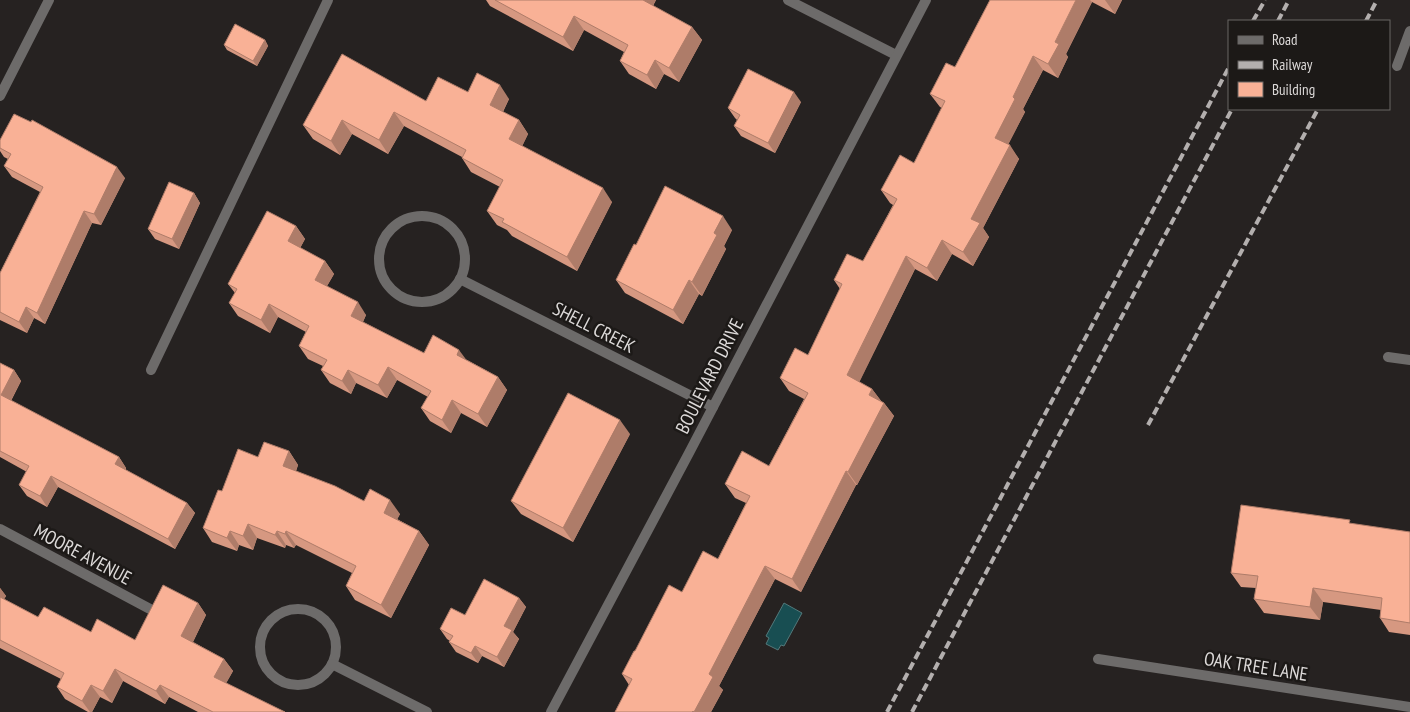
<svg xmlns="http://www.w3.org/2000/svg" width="1410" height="712" font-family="'PT Sans Narrow',sans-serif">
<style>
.water{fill:#184e52;stroke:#53787a}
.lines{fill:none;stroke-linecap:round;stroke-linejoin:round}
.service{stroke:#6d6b6a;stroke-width:10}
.minor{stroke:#6d6b6a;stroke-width:10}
.rail{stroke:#b3afae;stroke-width:4;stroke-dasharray:8 4;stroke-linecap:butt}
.wall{fill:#d69881}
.shaded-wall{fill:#ae7c69}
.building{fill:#f9b196;stroke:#ae7c69}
.labels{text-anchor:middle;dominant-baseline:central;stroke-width:5;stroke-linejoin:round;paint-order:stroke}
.street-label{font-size:19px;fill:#dcd9d8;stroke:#1c1917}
</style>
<rect width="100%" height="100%" fill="#262221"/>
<path class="water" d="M784 603 802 613 784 646 781 645 778 650 766 644 769 638 766 636Z"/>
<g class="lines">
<g class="service">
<path d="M1397 66 1410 31"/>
<path d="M1388 357 1410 360"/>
<path d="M151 370 328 0"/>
</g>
<g class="minor">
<path d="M788 0 896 55"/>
<path d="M0 96 49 0"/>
<circle cx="422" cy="259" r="43"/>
<path d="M460 279 713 407"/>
<path d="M0 529 150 609"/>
<circle cx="298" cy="647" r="38"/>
<path d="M1098 659 1410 707"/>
<path d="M332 664 427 712"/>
<path d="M551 712 689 453 926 0"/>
</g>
<g class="rail">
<path d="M1253 21 1265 0"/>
<path d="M1278 21 1289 0"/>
<path d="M1366 21 1377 0"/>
<path d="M1148 425 1318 109"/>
<path d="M887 712 1229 67"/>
<path d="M912 712 1232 109"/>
</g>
</g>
<g class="wall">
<path d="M486 0H656L653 6 692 27 702 40 679 82 664 74 656 89 629 74 620 61 624 52 584 30 573 51 490 6Z"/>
<path d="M990 0H1122L1115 14 1092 2 1066 54 1068 57 1058 78 1043 70 1023 109 1025 112 1008 144 1019 159 983 228 989 237 973 266 952 254 937 281 915 269 859 382 872 389 881 401 884 403 894 416 857 485H856L801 592 775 579 719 686 723 690 711 712H615L629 685 622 674 635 651 682 592 718 559 746 503 735 498 725 484 769 466 804 399 789 391 780 378 808 355 840 289 834 280 863 261 893 205 890 203 881 190 914 163 942 108 940 107 930 94 955 67Z"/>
<path d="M265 40 268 46 257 66 227 50 224 45Z"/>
<path d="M468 92 509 99 503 112 519 120 528 134 522 146 612 202 577 271 512 236 507 230 497 225 487 211 500 187 471 172 462 158V157L404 126 388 154 352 134 340 155 313 139 303 125Z"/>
<path d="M801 102 775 153 741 136 734 126 737 120 735 118 728 108Z"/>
<path d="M0 140 125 178 101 225 92 223 45 324 34 318 27 333 0 320V273L40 192 12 177 4 166 8 159 4 157 0 151Z"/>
<path d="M194 193 200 203 179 249 155 239 148 229Z"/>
<path d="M296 226 305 239 300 248 325 261 334 274 327 286 366 315 363 322 424 353 467 360 498 377 507 390 487 427 461 413 451 433 430 421 421 408 428 397 397 380 387 398 356 383 351 394 330 383 321 370 323 366 308 359 299 346 306 332 278 317 270 333 238 316 229 303 235 293 228 284Z"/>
<path d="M732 230 724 246 726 249 702 296 699 294 683 324 625 293 616 280 636 245Z"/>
<path d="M0 363 14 370 21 381 11 401 119 457 126 468V470L187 503 195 513 175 549 58 487 47 507 27 496 19 485 27 472 0 457Z"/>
<path d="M630 434 573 542 521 514 511 501Z"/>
<path d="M289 451 298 465 296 471 364 501 400 514 397 519 419 531 429 545 391 618 355 600 346 586 352 573 296 545 294 548 286 545 285 548 257 538 253 550 239 545 237 551 212 542 203 528 222 491 258 457Z"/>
<path d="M1352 524 1410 532V635L1389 632 1380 618 1381 610 1323 602 1320 620 1264 613 1254 599 1256 588 1241 587 1231 573Z"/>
<path d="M0 588 6 596 4 599 38 617 91 632 135 640 198 603 206 615 193 642 224 659 233 671 226 683 285 712H198L169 697 165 704 123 681 112 703 100 697 92 712H88L65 699 57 687 61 679 0 648Z"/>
<path d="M519 598 526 607 513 632 519 639 504 667 482 656 478 663 456 652 449 642 450 641 447 639 440 629 465 615Z"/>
</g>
<g class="shaded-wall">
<path d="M641 0H656L649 12Z"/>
<path d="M1076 0H1090L1092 2 1066 54 1068 57 1058 78 1048 64 1055 42Z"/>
<path d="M1105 0H1122L1115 14Z"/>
<path d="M574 16 584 30 573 51 563 37Z"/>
<path d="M692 27 702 40 679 82 669 68Z"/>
<path d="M265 40 268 46 257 66 253 61Z"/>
<path d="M1033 56 1043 70 1023 109 1025 112 1005 151 995 138 1013 97Z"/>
<path d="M655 60 664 74 656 89 647 75Z"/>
<path d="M500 85 509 99 499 119 490 105Z"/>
<path d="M794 92 801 102 775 153 768 143Z"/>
<path d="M394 112 404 126 388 154 379 140Z"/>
<path d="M342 120 352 134 340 155 331 141Z"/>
<path d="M519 120 528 134 519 153 509 139Z"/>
<path d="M1010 145 1019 159 983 228 989 237 973 266 963 252 971 219Z"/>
<path d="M117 167 125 178 101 225 94 214Z"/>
<path d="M603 188 612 202 577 271 567 257Z"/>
<path d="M194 193 200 203 179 249 172 239Z"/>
<path d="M84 211 92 223 45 324 37 313Z"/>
<path d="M723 216 732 230 724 246 726 249 702 296 692 282 714 233Z"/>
<path d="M296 226 305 239 297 254 288 241Z"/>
<path d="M942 240 952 254 937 281 927 268Z"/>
<path d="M906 256 915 269 856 389 847 375Z"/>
<path d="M325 261 334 274 323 293 315 280Z"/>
<path d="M689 280 699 294 683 324 673 310Z"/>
<path d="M358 302 366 315 360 328 351 316Z"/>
<path d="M269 304 278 317 270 333 261 320Z"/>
<path d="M26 307 34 318 27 333 19 322Z"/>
<path d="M459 350 468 362 457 355Z"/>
<path d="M388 367 397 380 387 398 378 385Z"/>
<path d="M14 370 21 381 8 406 1 395Z"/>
<path d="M348 370 356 383 351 394 342 381Z"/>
<path d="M498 377 507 390 487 427 478 414Z"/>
<path d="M872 389 882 402 869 395Z"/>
<path d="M452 400 461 413 451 433 442 420Z"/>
<path d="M884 403 894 416 857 485 848 472Z"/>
<path d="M620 420 630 434 573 542 563 528Z"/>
<path d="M289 451 298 465 293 480 283 466Z"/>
<path d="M119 457 126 468 123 475 115 464Z"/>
<path d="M846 471 856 485 801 592 792 579Z"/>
<path d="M51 476 58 487 47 507 40 496Z"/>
<path d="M390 500 400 514 394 526 384 513Z"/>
<path d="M187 503 195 513 175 549 168 539Z"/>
<path d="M248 524 257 538 253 550 243 536Z"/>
<path d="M230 531 239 545 237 551 227 538Z"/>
<path d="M277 531 286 545 285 548 275 535Z"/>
<path d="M286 531 296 545 294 548 285 534Z"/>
<path d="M419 531 429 545 391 618 381 605Z"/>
<path d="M765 566 775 579 719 686 723 690 711 712H694L709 674Z"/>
<path d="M0 588 6 596 1 605 0 604Z"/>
<path d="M1313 588 1323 602 1320 620 1310 607Z"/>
<path d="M519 598 526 607 513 632 519 639 504 667 497 657 504 626Z"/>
<path d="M198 603 206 615 190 648 181 636Z"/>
<path d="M475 646 482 656 478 663 471 653Z"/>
<path d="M224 659 233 671 223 689 214 677Z"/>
<path d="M115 669 123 681 112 703 103 691Z"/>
<path d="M91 685 100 697 92 712H90L82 701Z"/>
<path d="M160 685 169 697 165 704 156 691Z"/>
</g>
<g class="building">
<path d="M495 0H643L692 27 669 68 655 60 647 75 620 61 628 45 574 16 563 37Z"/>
<path d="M990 0H1076L1055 42 1059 44 1048 64 1033 56 1013 97 1015 99 995 138 1010 145 971 219 980 223 963 252 942 240 927 268 906 256 847 375 872 389 869 395 884 403 848 472 846 471 792 579 765 566 709 674 713 677 694 712 693 711 692 712H615L632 679 622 674 634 651H635L669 585 682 592 703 551 718 559 750 496 725 484 742 451 769 466 808 393 780 378 795 348 808 355 842 284 834 280 847 254 863 261 897 199 881 190 900 155 914 163 945 101 930 94 946 63 955 67Z"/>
<path d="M235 24 265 40 253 61 224 45Z"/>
<path d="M342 54 426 101 438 77 468 92 477 73 500 85 490 105 519 120 509 139 603 188 567 257 502 222 504 219 487 211 503 180 462 158 466 150 394 112 379 140 342 120 331 141 303 125Z"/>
<path d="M748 69 794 92 768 143 734 126 740 115 728 108Z"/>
<path d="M14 114 31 122 32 120 117 167 94 214 84 211 37 313 26 307 19 322 0 312V273L43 187 4 166 11 154 0 148V140Z"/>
<path d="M169 182 194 193 172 239 148 229Z"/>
<path d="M665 186 723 216 714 233 717 235 692 282 689 280 673 310 616 280 634 244 636 245Z"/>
<path d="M267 211 296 226 288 241 325 261 315 280 358 302 351 316 424 353 433 335 459 350 457 355 498 377 478 414 452 400 442 420 421 408 431 391 388 367 378 385 348 370 342 381 321 370 327 360 299 346 309 326 269 304 261 320 229 303 237 289 228 284Z"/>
<path d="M0 363 14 370 1 395 119 457 115 464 187 503 168 539 51 476 40 496 19 485 29 466 0 451Z"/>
<path d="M568 393 620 420 563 528 511 501Z"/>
<path d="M264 442 289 451 283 466 335 486 364 501 370 489 390 500 384 513 419 531 381 605 346 586 356 566 286 531 285 534 277 531 275 535 248 524 243 536 230 531 227 538 203 528 218 490 222 491 238 449 258 457Z"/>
<path d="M1241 505 1350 520 1349 523 1410 532V623L1380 618 1382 598 1313 588 1310 607 1254 599 1258 576 1231 573Z"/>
<path d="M484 579 519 598 504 626 512 630 497 657 475 646 471 653 449 642 453 636 440 629 451 608 465 615Z"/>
<path d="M163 585 198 603 181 636 224 659 214 677 285 712H213L160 685 156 691 115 669 103 691 91 685 82 701 57 687 64 673 0 640V597L38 617 44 607 91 632 97 619 135 640Z"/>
</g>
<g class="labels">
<g class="street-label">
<text transform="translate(594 327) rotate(27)">SHELL CREEK</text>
<text transform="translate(709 376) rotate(-63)">BOULEVARD DRIVE</text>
<text transform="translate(83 554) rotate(28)">MOORE AVENUE</text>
<text transform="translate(1256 666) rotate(9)">OAK TREE LANE</text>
</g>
</g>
<rect x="1228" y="20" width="162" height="90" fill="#1c1917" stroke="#696664"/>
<rect x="1238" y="36" width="25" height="8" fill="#6d6b6a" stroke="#696664"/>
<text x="1272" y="45" font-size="15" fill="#dcd9d8">Road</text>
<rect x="1238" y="61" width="25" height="8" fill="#b3afae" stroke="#696664"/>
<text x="1272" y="70" font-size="15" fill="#dcd9d8">Railway</text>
<rect x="1238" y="82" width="25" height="15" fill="#f9b196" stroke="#696664"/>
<text x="1272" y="95" font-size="15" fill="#dcd9d8">Building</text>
</svg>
